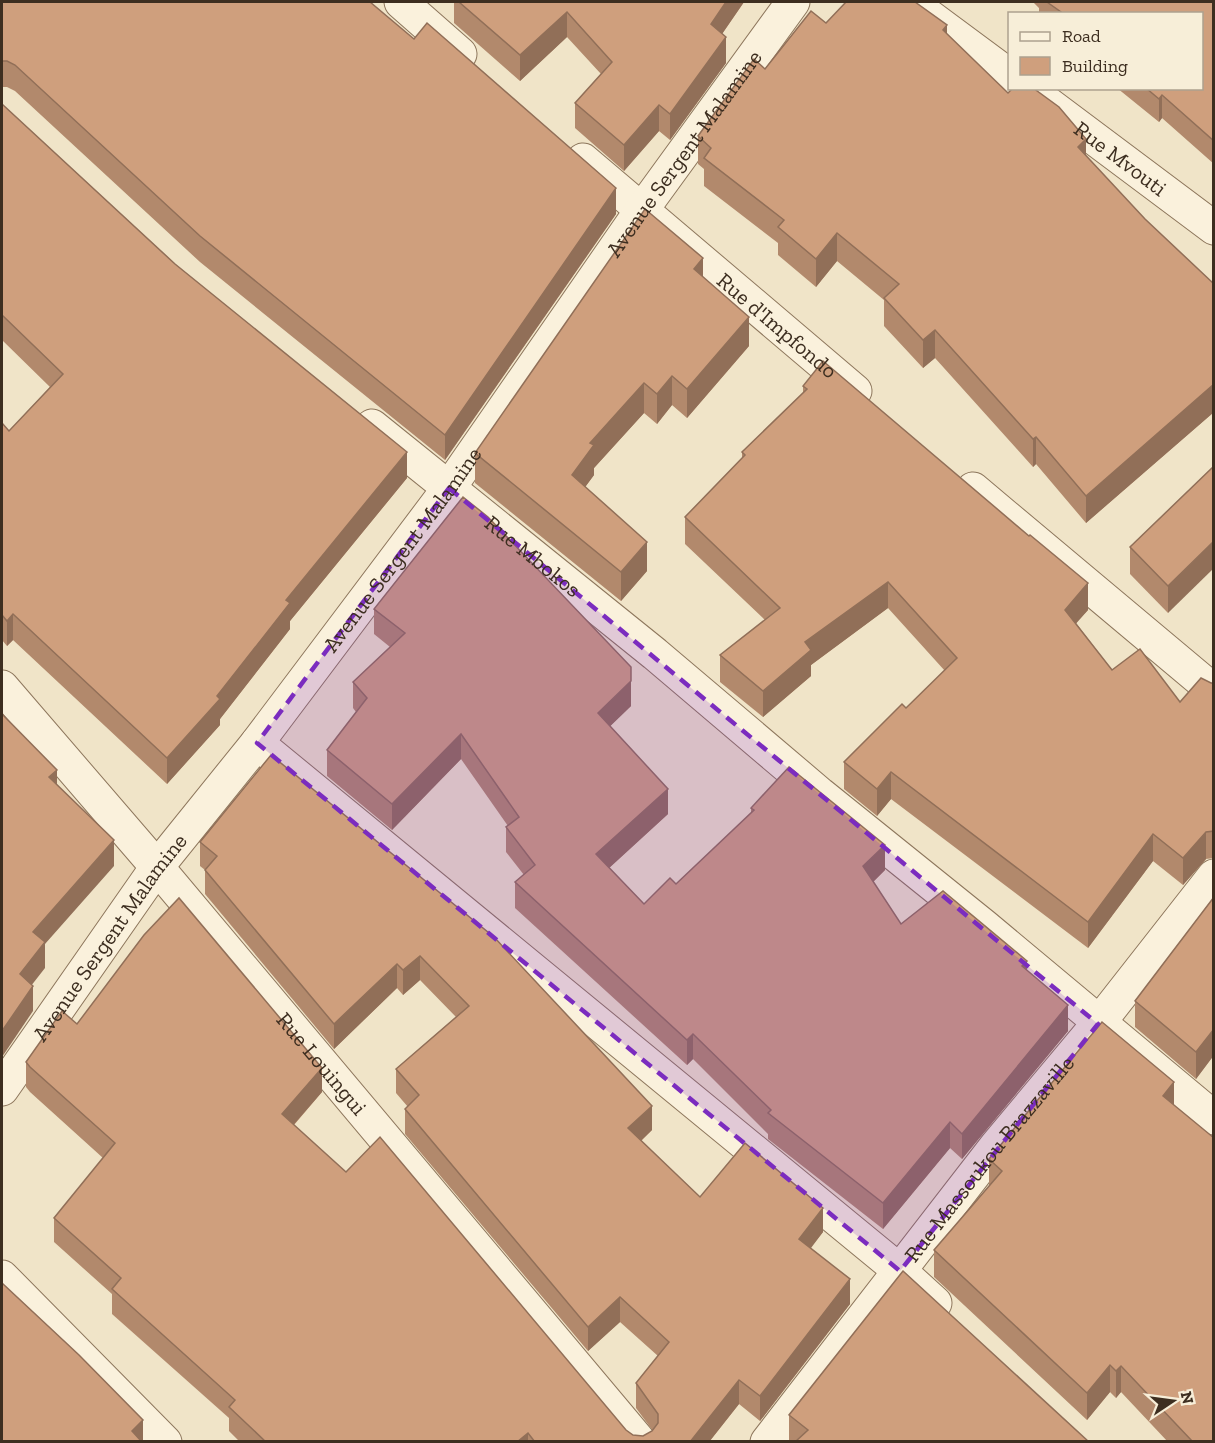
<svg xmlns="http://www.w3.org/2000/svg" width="1215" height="1443" font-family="'Zilla Slab',serif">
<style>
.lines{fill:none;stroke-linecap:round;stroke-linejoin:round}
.minor-casing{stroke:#8d765c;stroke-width:35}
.minor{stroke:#faf1dc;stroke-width:33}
.wall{fill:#b2896c}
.shaded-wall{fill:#916f58}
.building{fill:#cf9f7d;stroke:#916f58;stroke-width:1.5}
.marked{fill:#7b2cbf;fill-opacity:0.2;stroke:#7b2cbf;stroke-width:4.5;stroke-dasharray:12 8;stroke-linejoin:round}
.labels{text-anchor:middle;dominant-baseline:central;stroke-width:5;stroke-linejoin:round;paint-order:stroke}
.street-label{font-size:22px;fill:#3d2e20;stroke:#f7eed8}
</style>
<rect width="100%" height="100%" fill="#f0e4c8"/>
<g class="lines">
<g class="minor-casing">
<g id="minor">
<path d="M401 2 460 54"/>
<path d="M910 2 1010 76"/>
<path id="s1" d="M1027 88 1214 228"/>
<path id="s2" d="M583 160 855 391"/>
<path id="s3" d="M372 426 655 654 820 794 984 926 1214 1118"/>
<path d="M973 489 1214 691"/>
<path id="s4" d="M2 687 157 867 640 1442"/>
<path d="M257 743 900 1271 935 1303"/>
<path id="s5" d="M2 1089 157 867 257 743 449 488 641 211 793 2"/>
<path d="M2 1277 165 1442"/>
<path id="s6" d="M767 1442 996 1146 1098 1024 1214 876"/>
</g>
</g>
<use href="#minor" class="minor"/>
</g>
<g class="wall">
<path d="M2 2 616 214 445 460 200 262 15 91 7 87H2Z"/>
<path d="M454 2H744L722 34 726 63 670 140 659 131 624 171 575 128V103L601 74 567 37 520 81 454 23Z"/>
<path d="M1033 2H1214V164L1162 118 1159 122 1117 88H1202V14H1039V8Z"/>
<path d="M826 23 947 35 1008 93 1086 156 1145 219 1214 284V412L1086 523 1036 464 1033 467 935 358 923 368 884 326V300L837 261 816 287 778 255V243L704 186V169L698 164V136L765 69Z"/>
<path d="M2 104 407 478 290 621V629L220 719V725L167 784 13 640 7 646 2 640V423L9 431 50 387 2 340Z"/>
<path d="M703 277 749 346 687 418 672 405 657 424 644 413 594 468V475L585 487 647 571 621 601 475 483V453Z"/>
<path d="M803 386 1088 610 1076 623 1112 670 1180 702 1211 683H1214V858L1206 859 1183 885 1153 861 1088 948 891 799 877 816 844 789V762L906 708 945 671 888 608 811 665V676L763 717 720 682V655L765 620 685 544V517L742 458V452L803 393Z"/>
<path d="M1214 466 1168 613 1130 574V547Z"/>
<path d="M374 609 631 706 610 726 668 814 609 868 644 904 676 884 751 813V808L885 870 873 882 901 924 1027 970 1068 1031 962 1159 950 1148 883 1229 768 1139V1134L693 1059 687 1065 515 908V882L524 875 506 852V827L508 826 461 759 392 830 327 776V750L356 712 353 708V682L390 647 374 634Z"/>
<path d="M271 755 652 1130 641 1141 700 1197 823 1232 810 1248 850 1304 760 1421 739 1404 709 1442H240L229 1431V1418L112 1314V1294L54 1242V1218L103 1158 30 1092 26 1087V1062L77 1024 322 1092 294 1125 626 1430 633 1435 643 1436 653 1431 636 1408V1383L658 1356 620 1322 588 1351 405 1134V1109L408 1107 396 1093V1069L456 1017 420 980 403 995 397 988 334 1049 205 894V870L200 866V842Z"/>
<path d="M1214 880V1055L1196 1079 1135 1027V1001L1213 898V882Z"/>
<path d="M1174 1104 1214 1442H1168L1121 1392 1116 1398 1110 1392 1087 1420 934 1277V1250L989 1186V1159Z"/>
<path d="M789 1415 1089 1442H789Z"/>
</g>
<g class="shaded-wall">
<path d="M726 2H744L711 50V24Z"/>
<path d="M567 12V37L520 81V55Z"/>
<path d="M947 25V53L943 30Z"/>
<path d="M726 37V63L670 140V114Z"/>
<path d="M1162 95V118L1159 122V99Z"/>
<path d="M659 105V131L624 171V145Z"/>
<path d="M1086 139V167L1078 147Z"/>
<path d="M616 188V214L445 460V435Z"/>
<path d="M837 233V261L816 287V259Z"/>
<path d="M703 258V288L694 269Z"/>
<path d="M749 317V346L687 418V389Z"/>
<path d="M935 330V358L923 368V340Z"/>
<path d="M672 376V405L657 424V394Z"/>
<path d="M644 383V413L594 468V475L572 505V475L590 443Z"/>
<path d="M1214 384V412L1086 523V496Z"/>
<path d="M1036 437V464L1033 467V439Z"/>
<path d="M407 452V478L290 621V629L220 719V725L167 784V758L217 696 286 600Z"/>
<path d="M1214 541V568L1168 613V586Z"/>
<path d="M647 542V571L621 601V572Z"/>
<path d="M888 582V608L811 665V676L763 717V691L805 642Z"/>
<path d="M1088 583V610L1065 636V610Z"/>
<path d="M13 614V640L7 646V621Z"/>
<path d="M631 681V706L598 738V713Z"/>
<path d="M461 734V759L392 830V804Z"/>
<path d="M57 770V795L49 777Z"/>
<path d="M891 772V799L877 816V789Z"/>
<path d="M668 789V814L596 880V854Z"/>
<path d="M1206 832V859L1183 885V858Z"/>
<path d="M1153 834V861L1088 948V922Z"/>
<path d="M114 840V866L45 944V968L20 1000V974L33 932Z"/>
<path d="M885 845V870L863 892V866Z"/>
<path d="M420 956V980L403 995V970Z"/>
<path d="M1027 961V987L1022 966Z"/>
<path d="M397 964V988L334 1049V1024Z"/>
<path d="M33 986V1011L2 1057V1031Z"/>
<path d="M1068 1005V1031L962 1159V1134Z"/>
<path d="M1214 1029V1055L1196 1079V1052Z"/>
<path d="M693 1034V1059L687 1065V1040Z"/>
<path d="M322 1068V1092L282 1138V1114Z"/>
<path d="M1174 1082V1109L1163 1096Z"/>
<path d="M652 1106V1130L628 1153V1128Z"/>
<path d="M950 1122V1148L883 1229V1203Z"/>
<path d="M823 1208V1232L799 1264V1239Z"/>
<path d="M850 1279V1304L760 1421V1396Z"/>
<path d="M620 1297V1322L588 1351V1327Z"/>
<path d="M1110 1365V1392L1087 1420V1393Z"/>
<path d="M1121 1366V1392L1116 1398V1371Z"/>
<path d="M739 1380V1404L709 1442H690Z"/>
<path d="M143 1420V1442H132V1431Z"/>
<path d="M528 1433V1442H517Z"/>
</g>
<g class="building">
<path d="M2 2H370L414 39 427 23 616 188 445 435 200 236 15 65 7 61H2Z"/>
<path d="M459 2H726L711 24 726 37 670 114 659 105 624 145 575 103 612 62 567 12 520 55Z"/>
<path d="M846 2H915L947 25 943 30 1008 93 1013 88H1033L1059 107 1086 139 1078 147 1145 219 1214 284V384L1086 496 1036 437 1033 439 935 330 923 340 884 298 899 284 837 233 816 259 778 227 784 220 704 158 711 148 698 136 754 59 765 69 811 11 826 23Z"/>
<path d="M1047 2H1214V141L1162 95 1159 99 1146 88H1202V14H1064Z"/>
<path d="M2 104 175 264 407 452 286 600 290 603 217 696 220 699 167 758 13 614 7 621 2 615V423L9 431 63 374 2 315Z"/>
<path d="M645 209 703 258 694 269 749 317 687 389 672 376 657 394 644 383 590 443 594 445 572 475 647 542 621 572 475 453Z"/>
<path d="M823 361 1029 536 1030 535 1088 583 1065 610 1112 670 1140 649 1180 702 1201 678 1211 683H1214V831L1206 832 1183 858 1153 834 1088 922 891 772 877 789 844 762 902 704 906 708 957 658 888 582 805 642 811 650 763 691 720 655 780 608 685 517 745 455 742 452 807 389 803 386Z"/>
<path d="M1214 466V541L1168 586 1130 547Z"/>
<path d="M463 497 488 517 631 667V681L598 713 668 789 596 854 644 904 670 878 676 884 754 810 751 808 789 767 885 845 863 866 901 924 943 891 1027 961 1022 966 1068 1005 962 1134 950 1122 883 1203 768 1113 771 1110 693 1034 687 1040 515 882 535 865 506 827 519 817 461 734 392 804 327 750 367 698 353 682 405 633 374 609Z"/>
<path d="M2 714 57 770 49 777 114 840 33 932 45 942 20 974 33 986 2 1031Z"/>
<path d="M271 755 494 937 652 1106 628 1128 700 1197 745 1143 823 1208 799 1239 850 1279 760 1396 739 1380 690 1442H535L528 1433 517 1442H266L229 1407 235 1400 112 1289 121 1278 54 1218 115 1143 30 1067 26 1062 62 1011 77 1024 144 935 179 898 322 1068 282 1114 346 1172 380 1137 626 1430 633 1435 643 1436 652 1431 658 1423V1414L636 1383 669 1342 620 1297 588 1327 405 1109 419 1095 396 1069 469 1006 420 956 403 970 397 964 334 1024 205 870 217 856 200 842Z"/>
<path d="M1214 897V1029L1196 1052 1135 1001Z"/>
<path d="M1102 1022 1174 1082 1163 1096 1214 1138V1442H1193L1121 1366 1116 1371 1110 1365 1087 1393 934 1250 1002 1171 989 1159Z"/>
<path d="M903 1271 1089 1442H795L808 1430 789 1415Z"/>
<path d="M2 1283 79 1355 143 1420 132 1431 142 1442H2Z"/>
</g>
<path class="marked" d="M449 488 1098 1024 900 1271 257 743Z"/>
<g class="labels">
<g class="street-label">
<text stroke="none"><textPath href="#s5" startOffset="1158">Avenue Sergent Malamine</textPath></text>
<text stroke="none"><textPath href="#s1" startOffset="117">Rue Mvouti</textPath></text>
<text stroke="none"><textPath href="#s2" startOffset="255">Rue d'Impfondo</textPath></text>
<text stroke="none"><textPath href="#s5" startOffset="672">Avenue Sergent Malamine</textPath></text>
<text stroke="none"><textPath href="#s3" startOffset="207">Rue Mbokos</textPath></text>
<text stroke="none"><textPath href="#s5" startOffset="186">Avenue Sergent Malamine</textPath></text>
<text stroke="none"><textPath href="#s4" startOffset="494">Rue Louingui</textPath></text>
<text stroke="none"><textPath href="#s6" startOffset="360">Rue Massoukou Brazzaville</textPath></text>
</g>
</g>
<rect width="1215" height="1443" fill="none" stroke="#3d2e20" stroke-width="6"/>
<rect x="1008" y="12" width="195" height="78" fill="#f7eed8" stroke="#ada18e" stroke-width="1.5"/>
<rect x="1020" y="32" width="30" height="9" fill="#faf1dc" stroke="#ada18e" stroke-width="1.5"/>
<text x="1062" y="42" font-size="18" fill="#3d2e20">Road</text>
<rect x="1020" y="57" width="30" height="18" fill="#cf9f7d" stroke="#ada18e" stroke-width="1.5"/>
<text x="1062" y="72" font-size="18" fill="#3d2e20">Building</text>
<g transform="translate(1173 1401) rotate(77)" stroke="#f7eed8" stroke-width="4.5" paint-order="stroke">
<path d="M0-4.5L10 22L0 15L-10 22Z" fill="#3d2e20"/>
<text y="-9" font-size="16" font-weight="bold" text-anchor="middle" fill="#3d2e20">N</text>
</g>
</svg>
